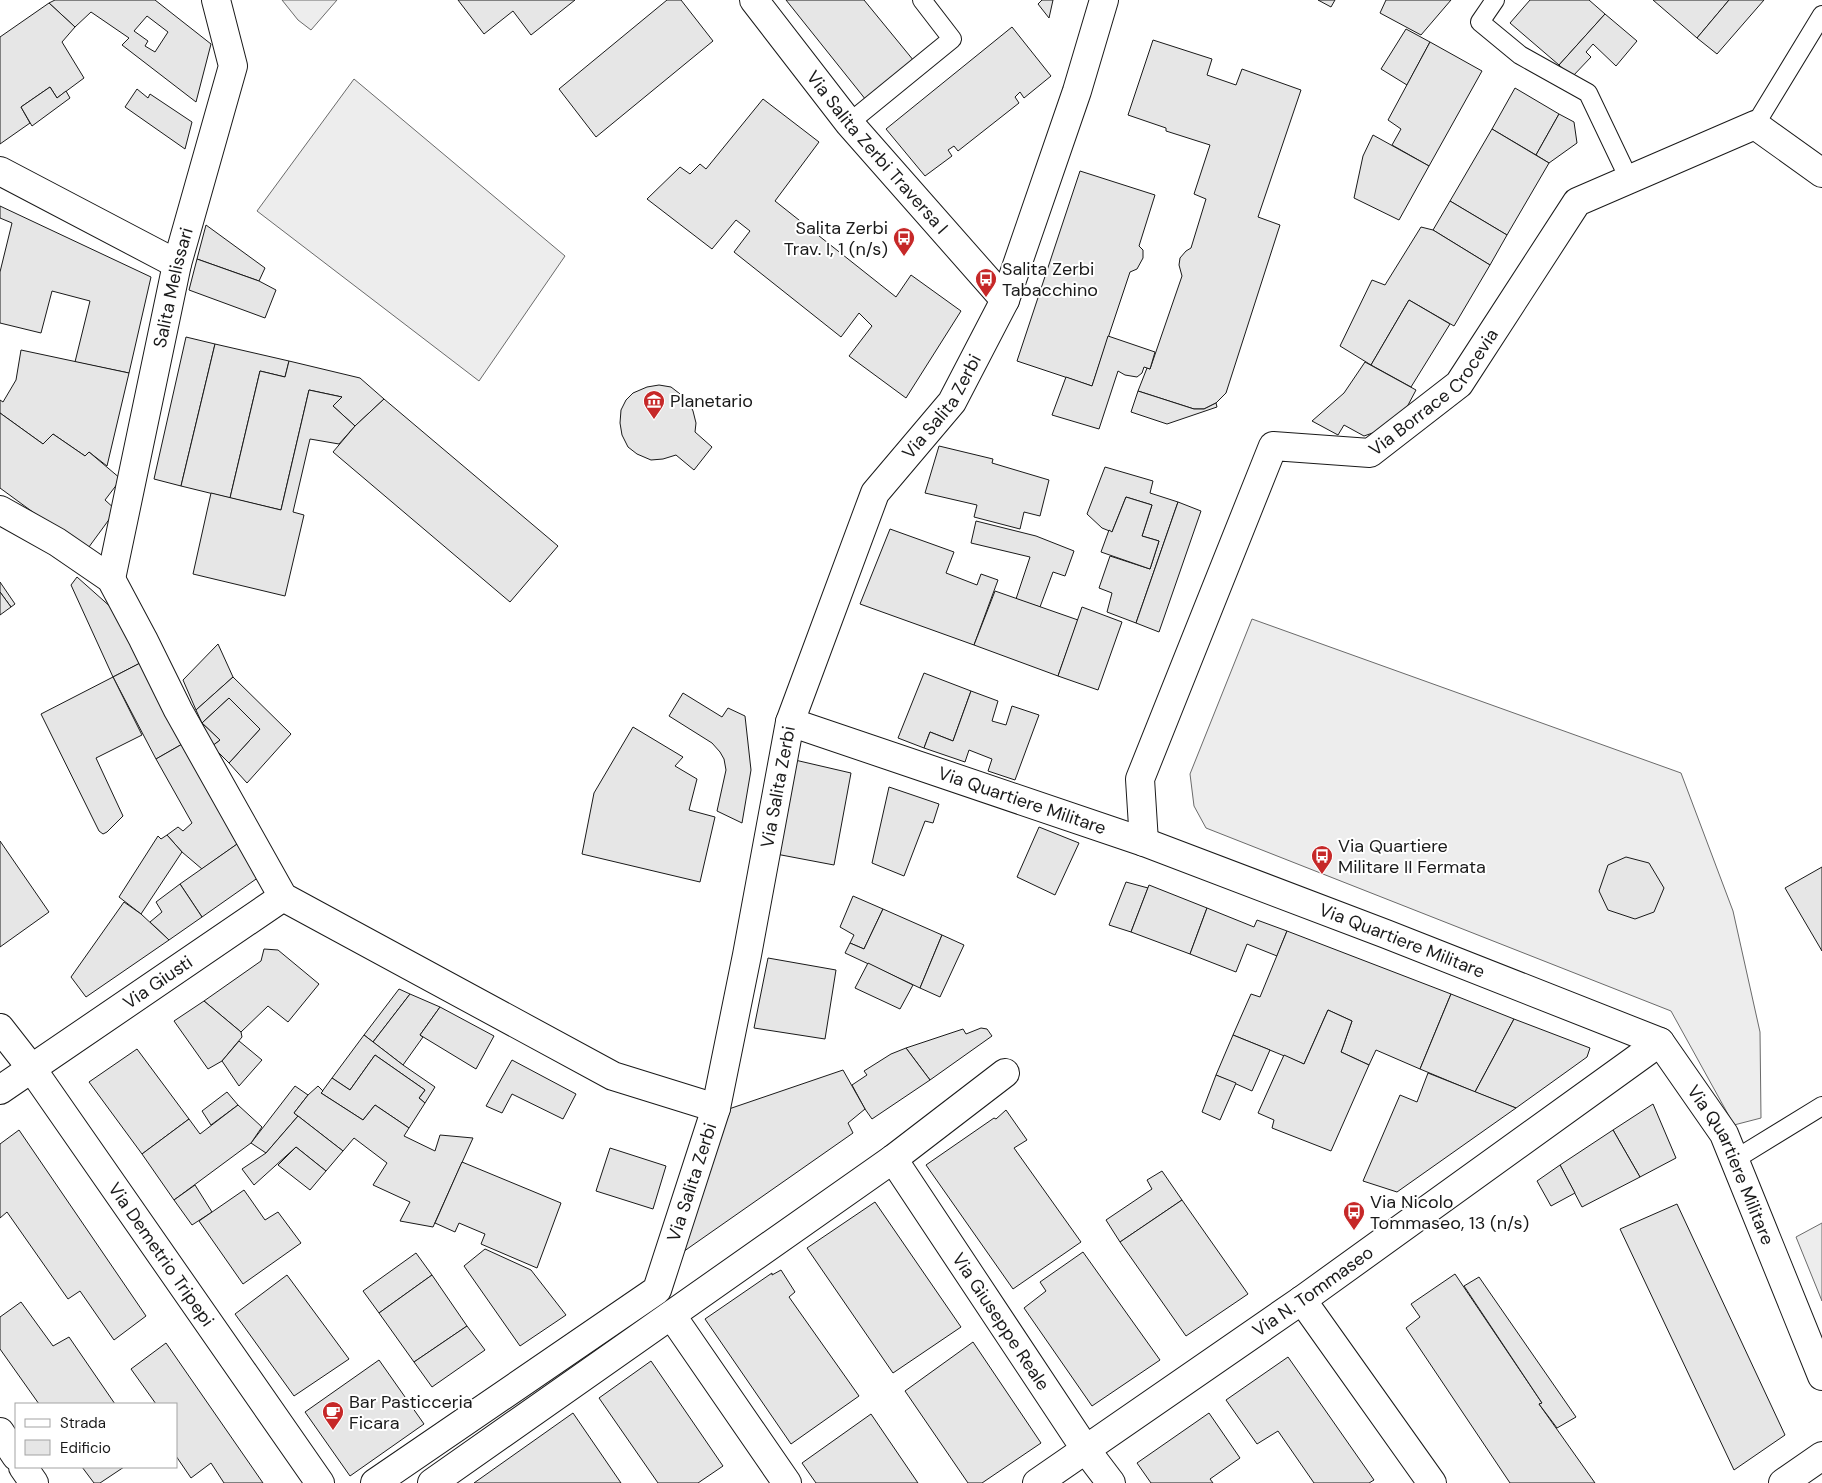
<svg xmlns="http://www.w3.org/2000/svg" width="1822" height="1483" font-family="'DM Sans',sans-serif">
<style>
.built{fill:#ededed;stroke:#6a6a6a}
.building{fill:#e6e6e6;stroke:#1a1a1a;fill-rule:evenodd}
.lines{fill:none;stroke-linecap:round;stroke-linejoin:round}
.service-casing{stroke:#1a1a1a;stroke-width:20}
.minor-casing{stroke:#1a1a1a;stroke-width:30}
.tertiary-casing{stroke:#1a1a1a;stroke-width:30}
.service{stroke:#fff;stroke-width:18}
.minor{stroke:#fff;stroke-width:28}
.tertiary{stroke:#fff;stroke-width:28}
.labels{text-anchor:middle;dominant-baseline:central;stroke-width:4;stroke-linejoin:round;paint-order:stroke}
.street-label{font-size:18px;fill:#1a1a1a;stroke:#fff}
.poi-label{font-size:18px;fill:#1a1a1a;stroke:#fff;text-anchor:start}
</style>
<rect width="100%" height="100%" fill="#fff"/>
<g class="built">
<path d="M282 0H337L311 30 298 20Z"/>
<path d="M354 79 565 256 479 381 257 211Z"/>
<path d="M1252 619 1681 773 1733 911 1760 1032 1761 1118 1734 1125 1671 1011 1206 828 1194 806 1190 774Z"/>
<path d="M1822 1223V1301L1796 1237Z"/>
</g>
<g class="building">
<path d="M55 0H155L211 44 196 102 122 45 129 38 91 12 75 27 49 3ZM147 16 168 32 155 52 145 46 148 41 134 31Z"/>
<path d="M458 0H575L531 35 513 11 484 34Z"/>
<path d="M667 0H681L713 41 596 137 559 89Z"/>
<path d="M786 0H864L914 61 866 100Z"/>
<path d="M1042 0H1053L1049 18 1038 4Z"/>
<path d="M1318 0H1335L1331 7Z"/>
<path d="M1386 0H1451L1421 35 1380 13Z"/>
<path d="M1530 0H1589L1605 14 1559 65 1510 23Z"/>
<path d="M1653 0H1729L1697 38Z"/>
<path d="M1729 0H1764L1717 54 1697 38Z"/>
<path d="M49 3 75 27 62 42 84 78 57 98 50 87 21 107 30 123 0 144V37Z"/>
<path d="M1605 14 1637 41 1616 66 1593 44 1586 52 1591 57 1572 77 1559 65Z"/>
<path d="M1012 27 1051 76 1024 98 1020 92 1015 97 1019 103 958 151 954 146 948 150 952 156 925 176 886 129Z"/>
<path d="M1406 29 1430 42 1407 85 1381 69Z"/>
<path d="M1153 40 1212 59 1207 75 1236 85 1242 69 1301 90 1258 217 1280 225 1226 393 1216 403 1204 409H1194L1138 391 1147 368 1150 369 1182 276 1179 265 1180 258 1186 251 1191 248 1206 199 1194 194 1210 145 1166 131V128L1128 115Z"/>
<path d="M1430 42 1482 71 1429 166 1392 145 1401 129 1388 120Z"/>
<path d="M50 87 57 98 66 91 70 98 32 126 21 107Z"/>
<path d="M1515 88 1559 114 1536 155 1492 129Z"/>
<path d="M137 89 148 98 150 94 192 122 185 149 125 107Z"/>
<path d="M763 99 819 142 775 201 896 297 911 275 961 311 906 398 849 356 872 326 859 313 841 337 734 252 750 231 736 220 712 249 647 199 680 167 690 174 700 164 706 169Z"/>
<path d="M1559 114 1574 122 1577 143 1549 163 1536 155Z"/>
<path d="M1492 129 1549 163 1507 235 1450 201Z"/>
<path d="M1373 135 1429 166 1399 220 1354 198 1363 156Z"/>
<path d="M1080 171 1155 195 1139 246 1143 250V258L1137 269 1130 272 1092 386 1017 361Z"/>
<path d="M1450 201 1507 235 1490 265 1433 230Z"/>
<path d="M0 206 151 277 129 373 75 362 90 301 52 291 41 333 0 323V272L12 223 0 218Z"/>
<path d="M206 225 265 268 259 281 197 259Z"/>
<path d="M1421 227 1433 230 1490 265 1454 326 1409 300 1371 365 1340 346 1372 280 1385 285Z"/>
<path d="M197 259 259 281 276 290 265 318 189 290Z"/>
<path d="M1409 300 1450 324 1411 387 1371 365Z"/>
<path d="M1108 336 1155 352 1150 369 1144 367 1142 373 1137 377 1125 375 1118 371 1099 429 1052 415 1066 377 1092 386Z"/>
<path d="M186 337 215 344 181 486 154 479Z"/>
<path d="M215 344 289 361 285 377 260 371 230 498 181 486Z"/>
<path d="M21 350 129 373 107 466 89 452 85 456 53 434 43 444 0 413V400L3 402 16 380Z"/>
<path d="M289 361 360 378 384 399 355 426 333 406 342 397 309 390 281 510 230 498 260 371 285 377Z"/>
<path d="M1365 362 1416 390 1398 424 1364 436 1344 425 1338 435 1312 421 1344 393Z"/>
<path d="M659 385 671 387 688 400 693 411 696 423 695 432 712 447 694 470 676 455 663 459 651 460 637 454 628 447 622 435 620 423 621 410 626 400 633 393 647 387Z"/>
<path d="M309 390 342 397 333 406 355 426 339 444 310 439 293 512 304 515 285 596 193 574 211 493 281 510Z"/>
<path d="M1138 391 1194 409H1204L1216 403 1217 407 1167 424 1131 412Z"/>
<path d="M384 399 558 546 510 602 333 452 355 426Z"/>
<path d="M0 413 43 444 53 434 85 456 89 452 121 479 105 500 116 510 86 551 0 488Z"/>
<path d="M939 446 993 459 992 463 1049 480 1040 516 1024 512 1020 529 974 517 977 505 925 493Z"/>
<path d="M1105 467 1153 481 1150 493 1178 502 1136 623 1107 612 1112 593 1099 588 1110 556 1150 569 1159 541 1142 536 1152 505 1126 497 1112 532 1102 528 1087 514Z"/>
<path d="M1126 497 1152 505 1142 536 1159 541 1150 569 1101 552 1109 530 1112 532Z"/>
<path d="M1178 502 1201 511 1159 632 1136 623Z"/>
<path d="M976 521 1036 536 1074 551 1065 576 1053 572 1040 607 1016 599 1030 557 971 543Z"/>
<path d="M890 529 954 552 946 573 977 585 981 574 998 580 974 645 860 604Z"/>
<path d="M77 577 122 617 144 661 113 677 71 585Z"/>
<path d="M0 582 15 604 11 607 0 592Z"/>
<path d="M995 591 1078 620 1058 676 974 645Z"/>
<path d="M0 592 11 607 0 615Z"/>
<path d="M1082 607 1122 622 1098 690 1058 676Z"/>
<path d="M218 644 233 677 196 710 183 680Z"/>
<path d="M144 661 184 743 156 759 113 677Z"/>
<path d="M924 673 971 691 953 741 930 732 924 748 898 738Z"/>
<path d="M113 677 142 735 96 758 123 816 107 832 103 834 99 831 41 714Z"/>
<path d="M233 677 291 734 247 783 229 763 260 729 229 698 202 723 196 710Z"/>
<path d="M971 691 998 701 992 721 1006 725 1012 706 1039 715 1015 780 988 771 992 759 969 750 965 762 924 748 930 732 953 741Z"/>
<path d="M683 693 722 717 728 708 745 716 751 770 742 823 717 811 726 770 724 759 720 752 712 743 669 716Z"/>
<path d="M229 698 260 729 229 763 212 746 220 740 202 723Z"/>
<path d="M202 723 220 740 212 746Z"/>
<path d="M633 727 683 757 675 766 697 779 689 810 715 817 700 882 582 854 594 793Z"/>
<path d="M184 743 240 842 202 869 182 852 167 835 178 827 183 831 192 823 156 759Z"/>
<path d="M795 760 851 773 834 865 776 854Z"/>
<path d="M889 787 939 804 933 823 925 821 904 876 872 863Z"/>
<path d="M1039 827 1079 843 1055 895 1017 877Z"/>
<path d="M167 835 182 852 141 914 119 897 158 836 161 839Z"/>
<path d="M0 841 49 912 0 947Z"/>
<path d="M240 842 259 877 202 917 180 884Z"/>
<path d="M1626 857 1649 863 1664 888 1654 912 1635 919 1608 910 1599 891 1608 865Z"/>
<path d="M1822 867V951L1785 888Z"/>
<path d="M1126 882 1148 888 1131 932 1109 925Z"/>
<path d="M180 884 202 917 169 940 150 922 162 912 156 902Z"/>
<path d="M1149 885 1207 908 1190 954 1131 932Z"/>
<path d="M853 896 883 909 864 949 850 943 854 935 840 927Z"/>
<path d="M124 902 141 914 169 940 86 997 71 977Z"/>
<path d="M1207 908 1254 927 1257 920 1287 931 1277 956 1247 944 1236 972 1190 954Z"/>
<path d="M883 909 942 935 920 988 845 953 850 943 864 949Z"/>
<path d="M1287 931 1451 994 1420 1069 1376 1050 1369 1065 1341 1052 1352 1021 1328 1010 1304 1064 1233 1035 1251 994 1260 997Z"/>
<path d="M942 935 964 945 940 997 920 988Z"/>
<path d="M264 949 278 950 319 984 288 1022 268 1006 241 1032 204 1001 261 961Z"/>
<path d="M768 958 836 970 825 1039 754 1028Z"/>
<path d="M868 963 913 985 900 1009 855 988Z"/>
<path d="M399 989 410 994 373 1042 364 1035Z"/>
<path d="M410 994 440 1007 420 1035 423 1037 403 1065 373 1042Z"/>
<path d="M1451 994 1514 1019 1475 1092 1420 1069Z"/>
<path d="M204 1001 241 1032 242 1037 222 1061 208 1069 174 1021Z"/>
<path d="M440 1007 494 1036 476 1069 420 1035Z"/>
<path d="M1328 1010 1352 1021 1341 1052 1369 1065 1331 1151 1272 1128 1274 1120 1258 1113 1284 1055 1304 1064Z"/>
<path d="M1514 1019 1590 1048 1587 1057 1516 1108 1475 1092Z"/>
<path d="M981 1028 987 1029 992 1036 930 1080 906 1048 963 1029 966 1034Z"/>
<path d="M364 1035 403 1065 435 1087 425 1103 419 1098 425 1090 375 1055 350 1090 332 1078Z"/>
<path d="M1233 1035 1270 1050 1252 1091 1216 1075Z"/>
<path d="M239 1041 262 1060 239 1086 222 1061Z"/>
<path d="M906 1048 930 1080 872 1119 865 1109 852 1085 867 1075 864 1071 891 1054Z"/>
<path d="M137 1049 189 1119 142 1154 89 1082Z"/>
<path d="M375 1055 425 1090 419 1098 425 1103 409 1128 375 1105 363 1120 321 1093 332 1078 350 1090Z"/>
<path d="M512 1060 576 1094 563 1119 512 1094 502 1113 486 1106Z"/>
<path d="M843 1070 865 1109 848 1123 853 1133 680 1254 720 1112Z"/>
<path d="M1428 1073 1516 1108 1397 1192 1363 1181 1400 1095 1417 1102Z"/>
<path d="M1216 1075 1236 1083 1220 1120 1202 1112Z"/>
<path d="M295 1086 308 1095 294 1113 298 1116 266 1153 251 1143Z"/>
<path d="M318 1086 323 1091 321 1093 363 1120 375 1105 409 1128 404 1136 435 1151 440 1135 473 1138 433 1227 400 1221 410 1202 373 1185 387 1163 354 1138 343 1151 294 1113 308 1095Z"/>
<path d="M227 1092 238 1105 211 1125 202 1111Z"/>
<path d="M1653 1104 1676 1158 1640 1177 1613 1130Z"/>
<path d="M238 1105 262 1127 251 1143 174 1200 142 1154 189 1119 200 1134Z"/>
<path d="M1006 1110 1027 1140 1014 1148 1081 1242 1013 1289 926 1165 994 1118 996 1119Z"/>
<path d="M298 1116 343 1151 326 1171 296 1147 254 1185 242 1169 266 1153Z"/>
<path d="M19 1130 146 1316 114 1340 80 1291 68 1299 7 1212 0 1218V1144Z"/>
<path d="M1613 1130 1640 1177 1582 1207 1560 1165Z"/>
<path d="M296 1147 326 1171 310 1190 278 1165Z"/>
<path d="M610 1148 666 1166 653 1209 596 1191Z"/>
<path d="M462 1162 561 1203 537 1268 481 1244 485 1234 459 1223 455 1232 435 1223Z"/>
<path d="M1560 1165 1575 1193 1551 1206 1537 1181Z"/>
<path d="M1162 1171 1182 1200 1120 1242 1106 1220 1152 1189 1147 1180Z"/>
<path d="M195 1185 212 1212 192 1225 174 1200Z"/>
<path d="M244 1190 265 1220 278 1212 301 1243 243 1284 199 1221Z"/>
<path d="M1182 1200 1248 1294 1186 1336 1120 1242Z"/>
<path d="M875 1202 961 1327 893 1373 807 1248Z"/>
<path d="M1677 1204 1785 1435 1734 1470 1620 1229Z"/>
<path d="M485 1249 531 1270 566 1315 520 1346 464 1266Z"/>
<path d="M1083 1252 1160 1360 1092 1406 1024 1308 1046 1291 1040 1282Z"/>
<path d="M416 1253 432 1275 379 1313 363 1291Z"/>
<path d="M781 1270 795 1292 789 1297 859 1396 791 1444 705 1319 772 1273V1275Z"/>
<path d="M1455 1274 1542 1403 1539 1404 1595 1483H1510L1406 1328 1420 1317 1411 1304Z"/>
<path d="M287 1275 349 1359 294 1396 235 1314Z"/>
<path d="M432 1275 467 1326 414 1362 379 1313Z"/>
<path d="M1479 1277 1576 1417 1557 1428 1539 1404 1542 1403 1464 1286Z"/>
<path d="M21 1302 53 1346 69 1337 115 1404H39L0 1349V1317Z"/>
<path d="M467 1326 485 1350 432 1387 414 1362Z"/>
<path d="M973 1342 1041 1443 982 1483H968L905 1391Z"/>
<path d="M166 1343 263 1483H224L211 1463 191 1478 176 1456V1404H156L131 1369Z"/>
<path d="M1288 1357 1374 1480 1369 1483H1314L1278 1431 1257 1444 1226 1400Z"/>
<path d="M379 1360 424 1424 350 1476 305 1412Z"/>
<path d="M651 1361 723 1466 698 1483H658L599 1398Z"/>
<path d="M573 1413 621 1483H474Z"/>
<path d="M1209 1413 1240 1458 1210 1479 1213 1483H1151L1137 1463Z"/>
<path d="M871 1414 918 1483H816L802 1463Z"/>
<path d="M82 1467H124L100 1483H94Z"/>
</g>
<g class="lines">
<g class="service-casing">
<g id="service">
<path d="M1495 0 1480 22 1520 55 1588 93 1629 179"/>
<path d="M849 123 952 39 922 0"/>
<path d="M1755 125 1822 15"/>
<path d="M1734 1160 1822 1106"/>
</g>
</g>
<g class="minor-casing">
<g id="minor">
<path id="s1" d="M754 0 849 123 1005 300"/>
<path d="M0 171 177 264"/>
<path d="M0 510 57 542 111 579 143 639 178 710 283 897 613 1076 716 1108"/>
<path id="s2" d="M111 579 177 264 233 66 216 0"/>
<path id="s3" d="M790 722 1144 842 1386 934 1660 1042 1724 1134 1822 1376"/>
<path id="s4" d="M1144 842 1140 779 1273 446 1370 453 1459 384 1577 202 1755 125 1822 173"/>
<path id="s5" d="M0 1028 32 1069 320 1483"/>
<path id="s6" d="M0 1090 283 897"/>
<path id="s7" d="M893 1159 1086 1450 1111 1483"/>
<path d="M1302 1300 1432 1483"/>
<path d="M672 1316 787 1483"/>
<path id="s8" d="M375 1483 657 1290 716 1108 747 955 790 722 875 493 952 402 1005 300 1077 91 1104 0"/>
<path d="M432 1483 893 1159 1005 1073"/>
<path id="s9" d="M1037 1483 1302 1300 1660 1042"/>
<path d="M1783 1483 1822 1456"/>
</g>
</g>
<g class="tertiary-casing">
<g id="tertiary">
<path d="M0 1432 16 1456"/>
<path d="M23 1467 34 1483"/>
</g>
</g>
<use href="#service" class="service"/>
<use href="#minor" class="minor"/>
<use href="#tertiary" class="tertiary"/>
</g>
<defs>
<g id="bus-pin" transform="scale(1.125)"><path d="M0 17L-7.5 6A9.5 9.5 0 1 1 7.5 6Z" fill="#c62828" stroke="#fff"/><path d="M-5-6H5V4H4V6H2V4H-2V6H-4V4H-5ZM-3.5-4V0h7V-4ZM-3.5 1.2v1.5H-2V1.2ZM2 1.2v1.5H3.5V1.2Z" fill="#fff"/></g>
<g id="museum-pin" transform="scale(1.125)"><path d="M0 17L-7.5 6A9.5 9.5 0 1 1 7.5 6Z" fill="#c62828" stroke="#fff"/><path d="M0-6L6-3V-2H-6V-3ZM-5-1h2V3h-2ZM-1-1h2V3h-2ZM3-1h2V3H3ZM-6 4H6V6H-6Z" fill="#fff"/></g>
<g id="cafe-pin" transform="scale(1.125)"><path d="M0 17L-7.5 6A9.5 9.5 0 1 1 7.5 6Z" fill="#c62828" stroke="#fff"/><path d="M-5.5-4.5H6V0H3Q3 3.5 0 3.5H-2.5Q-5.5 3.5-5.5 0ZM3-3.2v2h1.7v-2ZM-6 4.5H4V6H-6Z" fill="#fff"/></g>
</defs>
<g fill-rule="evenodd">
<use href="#bus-pin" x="904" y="238"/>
<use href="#bus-pin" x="986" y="279"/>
<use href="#museum-pin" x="654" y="401"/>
<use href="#bus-pin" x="1322" y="856"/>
<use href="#bus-pin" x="1354" y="1212"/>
<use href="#cafe-pin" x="333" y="1412"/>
</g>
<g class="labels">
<g class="street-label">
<text stroke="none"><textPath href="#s1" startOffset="196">Via Salita Zerbi Traversa I</textPath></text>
<text stroke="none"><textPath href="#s2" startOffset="298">Salita Melissari</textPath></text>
<text stroke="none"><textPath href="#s4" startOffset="608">Via Borrace Crocevia</textPath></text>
<text stroke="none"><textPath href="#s8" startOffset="1280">Via Salita Zerbi</textPath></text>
<text stroke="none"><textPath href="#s8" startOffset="860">Via Salita Zerbi</textPath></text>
<text stroke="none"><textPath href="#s3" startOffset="245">Via Quartiere Militare</textPath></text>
<text stroke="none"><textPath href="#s3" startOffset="650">Via Quartiere Militare</textPath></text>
<text stroke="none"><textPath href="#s6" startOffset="191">Via Giusti</textPath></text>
<text stroke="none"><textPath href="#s3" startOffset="1070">Via Quartiere Militare</textPath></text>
<text stroke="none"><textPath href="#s8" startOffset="455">Via Salita Zerbi</textPath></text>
<text stroke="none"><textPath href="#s5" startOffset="278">Via Demetrio Tripepi</textPath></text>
<text stroke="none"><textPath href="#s9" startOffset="336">Via N. Tommaseo</textPath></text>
<text stroke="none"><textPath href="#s7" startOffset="195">Via Giuseppe Reale</textPath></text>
</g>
<g class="poi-label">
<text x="888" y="228" text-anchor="end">Salita Zerbi<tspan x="888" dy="21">Trav. I, 1 (n/s)</tspan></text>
<text x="1002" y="269">Salita Zerbi<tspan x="1002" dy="21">Tabacchino</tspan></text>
<text x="670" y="401">Planetario</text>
<text x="1338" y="846">Via Quartiere<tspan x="1338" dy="21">Militare II Fermata</tspan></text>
<text x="1370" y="1202">Via Nicolo<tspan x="1370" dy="21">Tommaseo, 13 (n/s)</tspan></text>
<text x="349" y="1402">Bar Pasticceria<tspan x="349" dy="21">Ficara</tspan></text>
</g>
</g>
<rect x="15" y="1403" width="162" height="65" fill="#ffffff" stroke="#a3a3a3"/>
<rect x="25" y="1419" width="25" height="8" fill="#ffffff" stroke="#a3a3a3"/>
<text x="60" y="1428" font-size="15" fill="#1a1a1a">Strada</text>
<rect x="25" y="1440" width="25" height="15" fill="#e6e6e6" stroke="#a3a3a3"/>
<text x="60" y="1453" font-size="15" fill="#1a1a1a">Edificio</text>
</svg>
